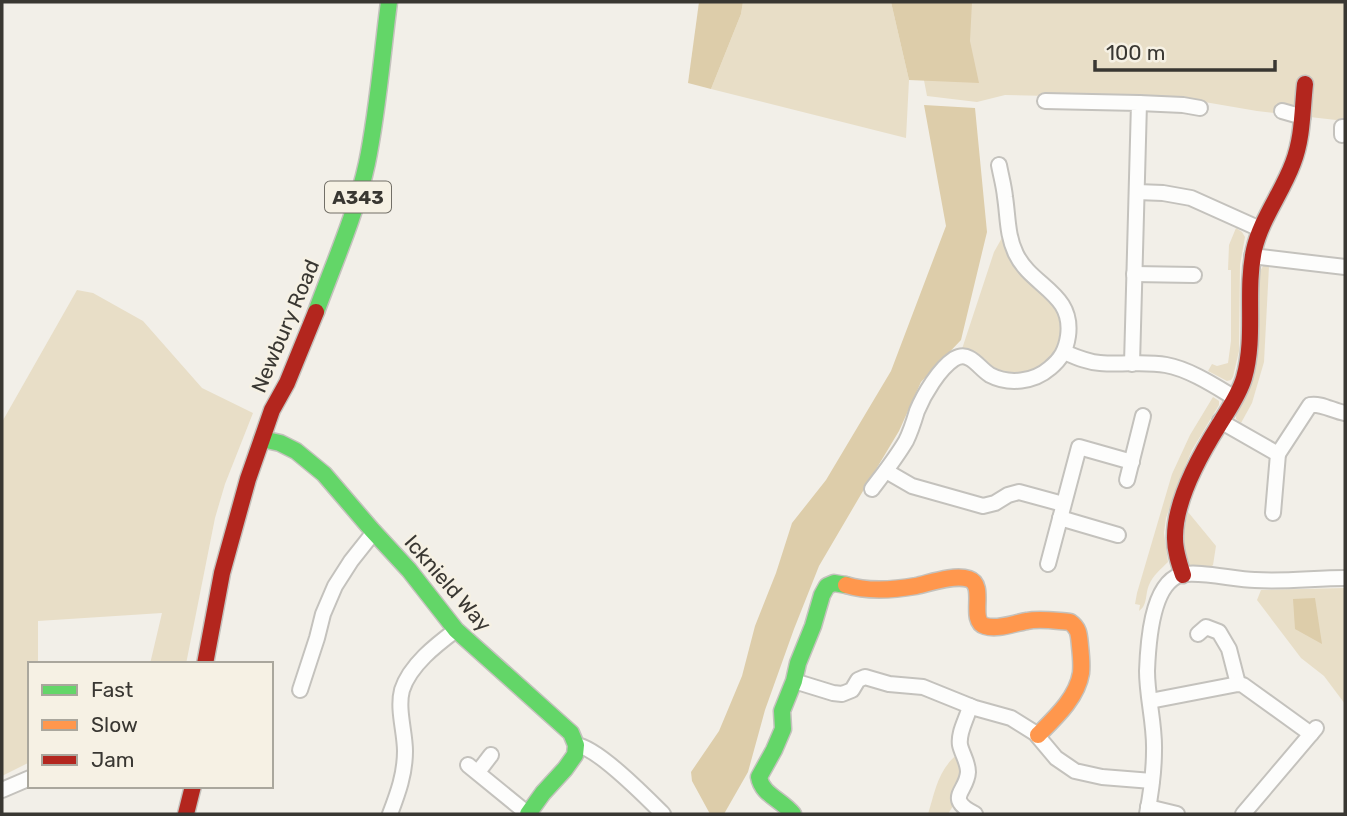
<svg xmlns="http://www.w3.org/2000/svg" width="1347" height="816" font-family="Rubik,sans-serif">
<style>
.green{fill:#e8dec7}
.forest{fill:#ddcdaa}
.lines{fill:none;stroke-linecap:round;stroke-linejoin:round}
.street-casing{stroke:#c4c2bd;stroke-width:18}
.fast-casing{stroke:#c4c2bd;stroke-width:19}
.slow-casing{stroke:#c4c2bd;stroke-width:19}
.jam-casing{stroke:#c4c2bd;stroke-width:19}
.street{stroke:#fdfdfc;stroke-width:14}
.fast{stroke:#63d668;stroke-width:16}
.slow{stroke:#ff974d;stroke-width:16}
.jam{stroke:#b3261e;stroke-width:16}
.labels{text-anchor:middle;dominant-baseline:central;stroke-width:5;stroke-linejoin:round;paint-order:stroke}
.shield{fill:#f6f1e4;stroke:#726f67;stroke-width:2}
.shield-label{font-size:19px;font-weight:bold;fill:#393732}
.street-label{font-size:21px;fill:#393732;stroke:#f6f1e4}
</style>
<rect width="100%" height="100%" fill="#f2efe8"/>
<g class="green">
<path d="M743 2H891L909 80 906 138 711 89 741 14Z"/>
<path d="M909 2H1345V121L1257 111 1187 99 1005 95 977 102 927 96Z"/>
<path d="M1236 228 1242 232 1245 237 1240 265 1239 351 1233 377 1231 380 1227 381 1208 371 1212 364 1217 366 1228 363 1231 341V270H1228L1229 245Z"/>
<path d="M1003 236 1038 289 1058 309 1063 329 1058 354 1037 372 1006 377 986 365 969 350 962 349 994 252Z"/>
<path d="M1263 266H1269L1264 362 1252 403 1241 423 1236 419V414L1259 273Z"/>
<path d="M77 290 93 293 143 321 202 388 253 413 225 484 215 518 186 664H150L162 613 38 621V664H30V762L2 776V422Z"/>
<path d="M1213 397 1219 401V405L1192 450 1180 478 1166 518 1164 533 1168 562C1161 569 1153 575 1149 585 1145 594 1148 605 1139 611L1140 605 1135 604 1137 593 1172 474 1190 435Z"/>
<path d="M1188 512 1216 546 1213 565 1209 569 1190 567 1180 543Z"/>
<path d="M1345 588V704L1324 676 1301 658 1257 600 1261 590Z"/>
<path d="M958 754 963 767 959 782 951 794 953 806 948 814H928C935 792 938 769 958 754Z"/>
</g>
<g class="forest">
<path d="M699 2H743L741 14 711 89 688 83Z"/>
<path d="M891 2H972L970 41 979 83 909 80Z"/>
<path d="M924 105 975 108 987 232 961 340 921 382 899 431 863 491 819 566 794 629 765 710 748 772 724 814H710L692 781 691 772 719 731 742 676 755 626 776 573 792 523 826 480 891 371 946 226Z"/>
<path d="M1315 598 1322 644 1295 629 1293 599Z"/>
</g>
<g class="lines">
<g class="street-casing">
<g id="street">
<path d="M1045 101 1139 103 1132 364"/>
<path d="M1139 103 1183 105 1200 108"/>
<path d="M1282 111 1303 117"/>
<path d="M1342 135V127H1345"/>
<path d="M1137 192 1163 193 1191 198 1260 229"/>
<path d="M1252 256 1345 267"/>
<path d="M1134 274 1194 275"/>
<path d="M1064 352C1076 357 1087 362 1100 363 1122 365 1145 361 1166 365 1189 369 1215 386 1235 398"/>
<path d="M1220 421 1278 454 1273 513"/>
<path d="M1278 454 1310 405C1321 403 1333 411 1345 413"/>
<path d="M886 471 912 486 983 506 995 503 1008 495 1019 492 1063 504"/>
<path d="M1127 480 1143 416"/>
<path d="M872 489C884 473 896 458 906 441 911 431 914 421 917 411 924 394 939 369 954 359 959 356 964 355 969 358 977 362 982 370 990 375 1009 385 1034 382 1050 368 1061 359 1066 350 1068 336 1074 293 1032 287 1016 254 1007 236 1008 216 1005 197 1004 186 1001 176 999 165"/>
<path d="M1060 518 1118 535"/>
<path d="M1048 564 1079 447 1132 462"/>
<path d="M1198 634 1206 627 1219 632 1229 649 1238 684"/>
<path d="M794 681 833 693 842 694 852 690 858 680 865 677 889 684 923 687 975 708 1011 718 1035 733 1056 758 1075 771 1102 777 1152 781"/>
<path d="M300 690 317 638 323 614 335 586 351 561 374 532"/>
<path d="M1150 701 1238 684 1243 685 1311 734"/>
<path d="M970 706C967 719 958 732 960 745 962 754 968 762 968 772 967 792 944 798 975 814"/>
<path d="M576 745C597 747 647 798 663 814"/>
<path d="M468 765 528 814"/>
<path d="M478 772 491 755"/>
<path d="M2 790 30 778"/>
<path d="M1148 807 1177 814"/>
<path d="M390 814C398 793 405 774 405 751 405 732 397 709 402 690 410 665 436 645 456 630"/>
<path d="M1147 814C1151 793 1154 772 1154 751 1155 724 1147 698 1147 671 1148 645 1151 585 1180 575 1198 570 1235 580 1255 580 1285 582 1315 578 1345 578"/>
<path d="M1243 814 1316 728"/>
</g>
</g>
<g class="fast-casing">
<g id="fast">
<path d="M316 312C334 263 356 214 367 163 378 110 382 55 389 2"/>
<path d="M262 439 280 443 296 451 324 474 372 530 409 570 456 630 571 733 576 745 575 755 565 769 543 793 528 814"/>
<path d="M793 814C781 799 762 795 759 777L774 750 783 729 782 711 794 681 798 663 813 626 822 595 827 586 834 583 846 585"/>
</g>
</g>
<g class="slow-casing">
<path id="slow" d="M846 585C868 592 893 590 916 586 930 583 954 574 969 579 987 585 968 621 985 626 998 630 1014 623 1027 621 1040 618 1056 621 1070 622 1079 628 1079 635 1080 646 1081 655 1082 664 1081 673 1077 698 1055 718 1038 735"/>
</g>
<g class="jam-casing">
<g id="jam">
<path d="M1183 575C1179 563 1175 551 1175 539 1174 502 1200 455 1219 425 1228 410 1239 395 1244 378 1256 336 1245 293 1254 250 1261 219 1282 193 1293 163 1303 137 1302 111 1305 84"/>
<path d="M205 664 222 573 248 479 272 410 287 383 316 312"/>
<path d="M186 814 193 786"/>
</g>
</g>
<use href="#street" class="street"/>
<use href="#fast" class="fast"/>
<use href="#slow" class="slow"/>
<use href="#jam" class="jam"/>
</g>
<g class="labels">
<rect class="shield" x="325" y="181.5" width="66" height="31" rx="5"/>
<g class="shield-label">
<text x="358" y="197">A343</text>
</g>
<g class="street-label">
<text transform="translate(285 326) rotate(-67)">Newbury Road</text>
<text transform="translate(448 583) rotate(49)">Icknield Way</text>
</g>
</g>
<rect width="1347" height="816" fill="none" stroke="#393732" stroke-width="7"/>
<rect x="28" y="662" width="245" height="126" fill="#f6f1e4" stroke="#aaa79d" stroke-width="2"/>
<rect x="42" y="685" width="35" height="10" fill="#63d668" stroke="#aaa79d" stroke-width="2"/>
<text x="91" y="697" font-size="21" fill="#393732">Fast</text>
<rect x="42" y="720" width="35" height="10" fill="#ff974d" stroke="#aaa79d" stroke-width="2"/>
<text x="91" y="732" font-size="21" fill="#393732">Slow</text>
<rect x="42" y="755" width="35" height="10" fill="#b3261e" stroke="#aaa79d" stroke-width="2"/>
<text x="91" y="767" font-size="21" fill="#393732">Jam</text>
<path d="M1095 60v10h180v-10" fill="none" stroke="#393732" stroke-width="3.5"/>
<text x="1106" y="60" font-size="21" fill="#393732" stroke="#f6f1e4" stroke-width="5" paint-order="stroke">100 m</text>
</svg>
